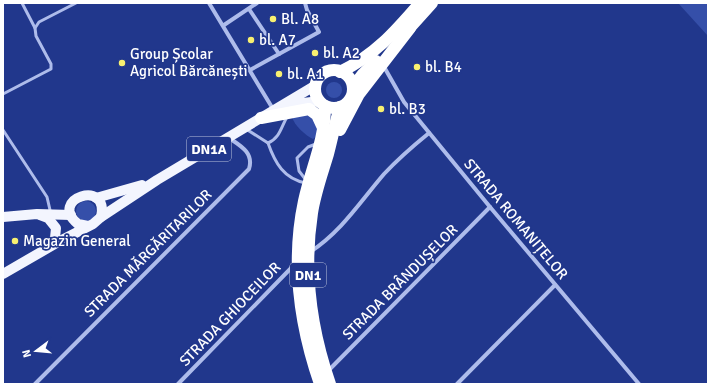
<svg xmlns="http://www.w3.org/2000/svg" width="711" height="387" font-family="Signika,sans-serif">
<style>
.green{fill:#354fa9}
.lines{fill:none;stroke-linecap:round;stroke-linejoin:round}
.lane{stroke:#aebceb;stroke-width:3}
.street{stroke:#aebceb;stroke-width:4}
.primary{stroke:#f3f5fe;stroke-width:10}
.highway{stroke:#fff;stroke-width:12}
.poi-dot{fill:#f8f070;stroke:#21378c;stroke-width:1.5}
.labels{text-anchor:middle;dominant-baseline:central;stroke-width:3.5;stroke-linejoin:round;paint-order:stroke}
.shield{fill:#21378c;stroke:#bcc3dc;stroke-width:1}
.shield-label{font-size:14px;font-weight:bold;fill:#fff}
.poi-label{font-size:15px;fill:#fff;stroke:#21378c;text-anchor:start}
.street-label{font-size:15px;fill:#fff;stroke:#21378c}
</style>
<rect width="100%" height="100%" fill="#21378c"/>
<g class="green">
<path d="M678 3H708V36Z"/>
<circle cx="334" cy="90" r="8"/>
<path d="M309 115 317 125V136L313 139C306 136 294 125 292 117Z"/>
<circle cx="86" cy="211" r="10"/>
</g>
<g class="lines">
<g class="lane">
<path d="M22 3 35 28"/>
<path d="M3 94 51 69V64L36 36 35 28 39 22 76 3"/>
<path d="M246 129 268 143C280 138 281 127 287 117"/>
<path d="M3 130 47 197 50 210"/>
<path d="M268 143C275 163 284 179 306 183"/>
<path d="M306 180 299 171 297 158 308 147 316 144"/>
</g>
<g class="street">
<path d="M209 3 273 109"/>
<path d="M249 9 279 54"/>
<path d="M224 25 257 3"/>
<path d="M383 65 404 102 490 207 639 384"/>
<path d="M250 70 319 32 307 10 305 3"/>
<path d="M310 252C341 232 360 202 384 174 398 159 413 146 429 133"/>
<path d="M327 372 490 207"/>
<path d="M35 384 249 169C254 153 241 146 229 138"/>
<path d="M178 384 295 264"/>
<path d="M457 384 555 285"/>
</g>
<g class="primary">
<path d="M283 110 303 103 320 101"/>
<path d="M96 198 142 185"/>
<path d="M40 215 48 218 56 228 55 238 49 246"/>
<path d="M3 217 37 214 71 215"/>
<path d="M88 226 78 224C47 199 110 178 101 217"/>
<path d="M3 274 60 241 93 224 101 217 157 180 316 85"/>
</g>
<g class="highway">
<path d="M405 33 432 3"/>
<circle cx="334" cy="89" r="19"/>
<path d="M340 72C375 55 395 32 420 3"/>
<path d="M353 87 363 74 376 61"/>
<path d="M261 118 309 109 317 115 324 130"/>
<path d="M340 130 359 94 410 28"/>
<path d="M320 384C300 326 291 262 304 201 311 168 325 141 325 106"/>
<path d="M330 384C311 329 303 271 312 213 315 193 322 174 328 154 332 139 335 123 340 107"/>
</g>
</g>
<g class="poi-dot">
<circle cx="273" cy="19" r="4"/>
<circle cx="251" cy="40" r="4"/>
<circle cx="315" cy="53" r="4"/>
<circle cx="122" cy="63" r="4"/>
<circle cx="417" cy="67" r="4"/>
<circle cx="279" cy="74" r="4"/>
<circle cx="381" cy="109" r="4"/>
<circle cx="15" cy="241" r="4"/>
</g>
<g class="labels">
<g class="shield">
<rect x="187" y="137" width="44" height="24" rx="3"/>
<rect x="290" y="263" width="36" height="24" rx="3"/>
</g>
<g class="shield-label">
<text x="209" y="149">DN1A</text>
<text x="308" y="275">DN1</text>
</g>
<g class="poi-label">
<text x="281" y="19">Bl. A8</text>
<text x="259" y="40">bl. A7</text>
<text x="323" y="53">bl. A2</text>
<text x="130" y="54">Group Școlar<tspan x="130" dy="17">Agricol Bărcănești</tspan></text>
<text x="425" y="67">bl. B4</text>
<text x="287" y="74">bl. A1</text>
<text x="389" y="109">bl. B3</text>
<text x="23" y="241">Magazin General</text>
</g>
<g class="street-label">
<text transform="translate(516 219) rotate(50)">STRADA ROMANIȚELOR</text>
<text transform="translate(148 253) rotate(-45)">STRADA MĂRGĂRITARILOR</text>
<text transform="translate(400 282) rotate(-45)">STRADA BRÂNDUȘELOR</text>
<text transform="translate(230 314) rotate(-46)">STRADA GHIOCEILOR</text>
</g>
</g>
<rect width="711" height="387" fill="none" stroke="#ffffff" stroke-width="8"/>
<g transform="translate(36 351) rotate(254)" stroke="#21378c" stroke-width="3" paint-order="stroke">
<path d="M0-3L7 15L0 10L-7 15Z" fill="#ffffff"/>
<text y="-6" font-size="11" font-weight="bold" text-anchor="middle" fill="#ffffff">N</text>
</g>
</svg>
